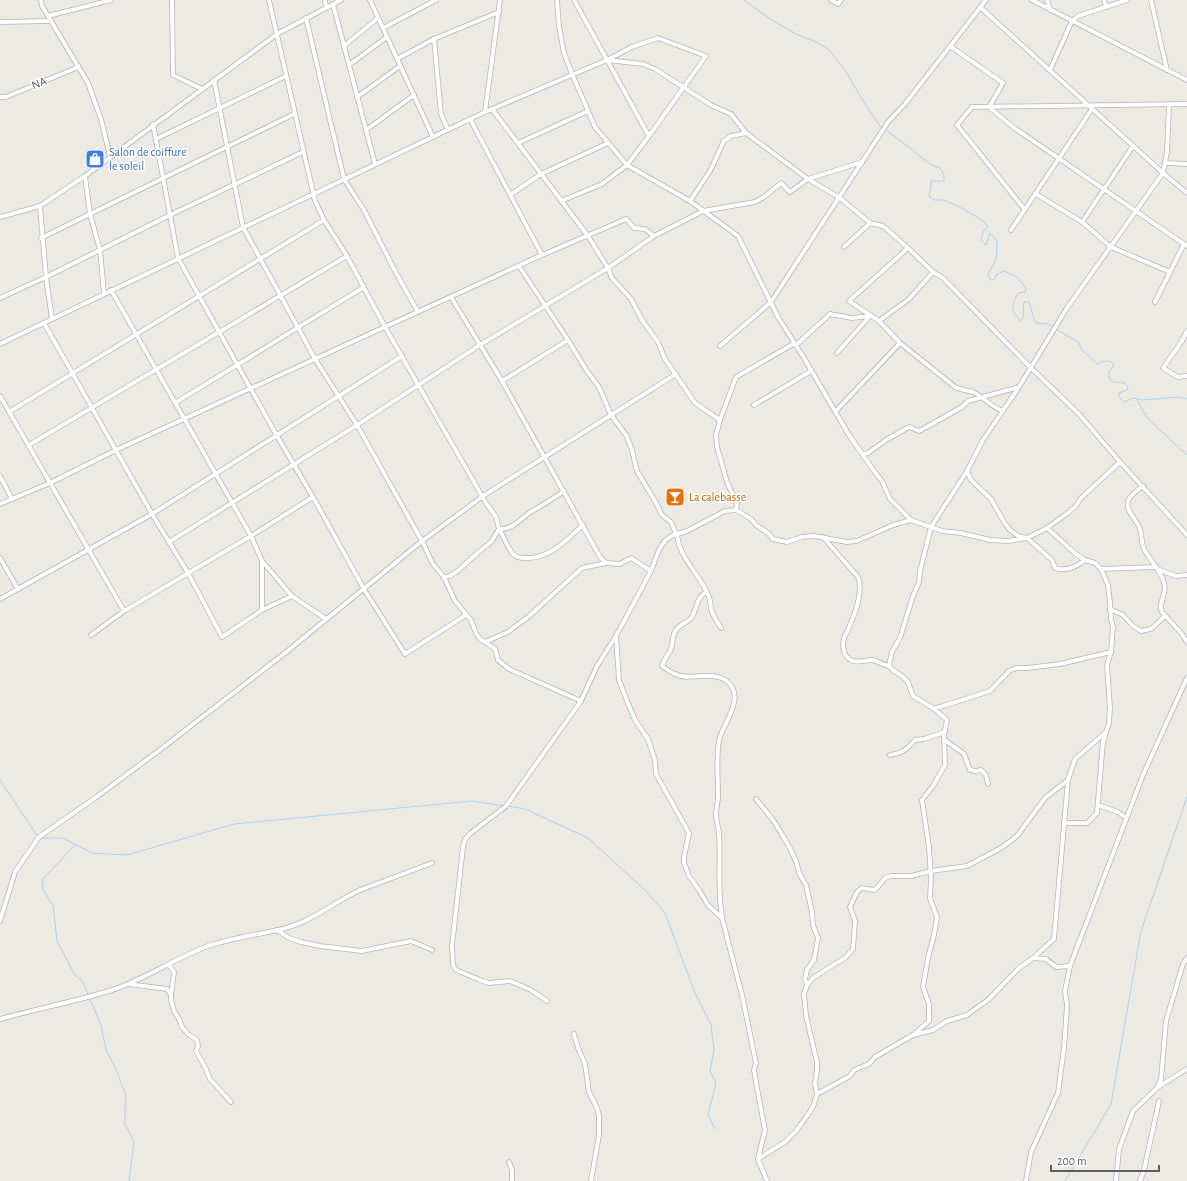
<svg xmlns="http://www.w3.org/2000/svg" width="1187" height="1181" font-family="'Alegreya Sans',sans-serif">
<style>
.lines{fill:none;stroke-linecap:round;stroke-linejoin:round}
.stream{stroke:#abcff3;stroke-width:1}
.minor-casing{stroke:#b3b4b8;stroke-width:5.5}
.minor{stroke:#fff;stroke-width:4}
.labels{text-anchor:middle;dominant-baseline:central;stroke-width:3;stroke-linejoin:round;paint-order:stroke}
.street-label{font-size:12px;fill:#5b5d61;stroke:#fff}
.shop-label{font-size:12px;fill:#366cbe;stroke:#fff;text-anchor:start}
.food-label{font-size:12px;fill:#c56008;stroke:#fff;text-anchor:start}
</style>
<rect width="100%" height="100%" fill="#eceae3"/>
<g class="lines">
<g class="stream">
<path d="M744 0 770 19 796 34 814 41 828 49 845 70 865 104 879 125 883 129"/>
<path d="M886 130C895 137 905 144 914 151 922 158 929 165 940 168L944 175V181H931V185L929 196 934 200C937 200 940 200 943 200 952 202 983 219 988 226L983 232 981 240 986 245 990 233 997 241 996 260 988 274 991 280 995 279 997 274 1004 271 1017 277 1026 289 1025 292 1018 293C1011 306 1010 310 1021 321 1025 315 1022 309 1024 302H1029C1032 309 1032 316 1036 323L1048 324 1053 327"/>
<path d="M1056 329 1078 342 1082 350 1097 364C1104 362 1109 358 1114 365L1109 372V378L1113 382 1125 383 1128 387 1127 390 1119 393V397L1124 402 1133 398 1142 400 1179 397 1187 399"/>
<path d="M1137 400 1148 419 1187 455"/>
<path d="M0 780 38 837"/>
<path d="M508 806 525 809 588 838 646 891 665 913 695 993 711 1025 714 1050 710 1071 716 1083 708 1115 715 1129"/>
<path d="M41 838H63L92 853 127 855 234 824 472 801 505 806"/>
<path d="M75 845 43 879 42 888 53 905 57 941 75 975 83 982 89 996"/>
<path d="M90 999 101 1025 106 1050 115 1067 126 1096 125 1110V1124L134 1142 129 1181"/>
<path d="M1065 1181 1111 1104 1141 931 1187 797"/>
</g>
<g class="minor-casing">
<g id="minor">
<path d="M41 0 42 6 88 83 101 119 110 156"/>
<path d="M172 0 173 75 202 89"/>
<path d="M269 0 315 201 324 220 347 256 385 327 486 503 496 517 499 529 491 542 474 556 459 570 450 576 444 577"/>
<path d="M325 0 326 8"/>
<path d="M370 0 433 137"/>
<path d="M557 0 559 26 564 53 572 74 595 127 627 165 690 201 738 236 778 317 804 358 849 435 874 471 882 481 890 499 911 520 942 531 961 533 990 540 1008 541 1027 538 1047 528 1069 512 1075 507 1081 498 1120 462 1079 414 1031 368 943 278 933 272 908 248 883 226 870 223 840 198 808 179 746 133 731 114 711 105 655 69 643 64 607 60"/>
<path d="M831 0 838 4 841 0"/>
<path d="M1032 0 1187 80"/>
<path d="M1047 0 1050 10"/>
<path d="M1104 0 1106 7"/>
<path d="M1151 0 1167 70"/>
<path d="M333 4 375 164"/>
<path d="M980 7 1163 173 1187 193"/>
<path d="M48 16 111 0"/>
<path d="M306 18 344 179 364 210 395 271 418 312"/>
<path d="M0 22 51 21"/>
<path d="M383 28 436 0"/>
<path d="M434 39 441 114 448 130"/>
<path d="M344 46 378 18"/>
<path d="M950 46 1003 83 989 107 1013 127 1187 246"/>
<path d="M397 59 434 39 499 12"/>
<path d="M349 65 387 37"/>
<path d="M1050 70 1072 21 1078 16 1127 0"/>
<path d="M214 80 243 227 315 359 357 425 422 541 433 564 444 577 455 601 471 620 476 633 480 639 485 642 508 632 528 617 582 568 606 563 600 557 502 381 451 297"/>
<path d="M0 97H6L76 68 78 66"/>
<path d="M357 97 400 66"/>
<path d="M485 112 500 0"/>
<path d="M470 119 542 255 626 219 634 228 645 229 654 236 703 211 755 202 764 197 781 183 790 192 808 179 862 162"/>
<path d="M153 124 178 258 277 436 313 497 364 589 405 654 466 615"/>
<path d="M366 130 414 95"/>
<path d="M156 139 286 76"/>
<path d="M518 143 588 111"/>
<path d="M1165 163 1187 164"/>
<path d="M85 176 90 214 100 250 104 293"/>
<path d="M1036 194 1082 222 1111 247 1170 272"/>
<path d="M510 195 541 174 608 143"/>
<path d="M561 201 602 184 627 165 649 136 574 0"/>
<path d="M690 201 710 171 724 141 731 136 746 133"/>
<path d="M40 206 46 277 52 319"/>
<path d="M1025 210 957 125 972 107 1187 104"/>
<path d="M0 217 40 206 85 176 277 34 341 0"/>
<path d="M1082 222 1133 146"/>
<path d="M1011 230 1092 109"/>
<path d="M654 236 608 268 612 278 631 299 642 320 658 342 665 359 695 403 720 420"/>
<path d="M41 238 294 114"/>
<path d="M844 247 870 223"/>
<path d="M908 248 849 301 879 321 900 343 955 387C961 390 967 390 973 392 984 397 991 407 1003 411"/>
<path d="M111 290 251 536 262 561V610"/>
<path d="M0 298 46 277 170 215 303 152"/>
<path d="M1155 302 1184 244"/>
<path d="M879 321 909 299 933 272"/>
<path d="M44 323 152 514 188 573 222 637 262 610 292 596"/>
<path d="M1187 331 1182 341 1163 368 1178 377 1187 376"/>
<path d="M568 340 587 371 599 387 611 415 626 435 632 450 637 471 655 501 662 515 671 522 676 534"/>
<path d="M0 344 485 112 607 60 632 47 658 38 706 56 649 136"/>
<path d="M796 345 830 314 852 318 870 316"/>
<path d="M720 346 771 302 888 122 905 104 986 0"/>
<path d="M837 353 870 316"/>
<path d="M502 381 568 340 519 266"/>
<path d="M0 396 124 611"/>
<path d="M175 403 364 287"/>
<path d="M754 405 811 371"/>
<path d="M836 411 900 343"/>
<path d="M9 412 324 220"/>
<path d="M29 445 347 256"/>
<path d="M863 454 868 453 886 440 909 427 919 431 923 429 962 407 968 401 1019 387"/>
<path d="M1120 462 1187 535"/>
<path d="M967 471 971 480 991 499 1004 522 1010 530 1018 536 1027 538 1052 560 1055 568C1066 572 1076 567 1085 560"/>
<path d="M0 476 12 499"/>
<path d="M1143 486C1139 489 1132 494 1129 499 1123 510 1138 520 1140 529 1142 536 1141 544 1145 551 1151 561 1161 571 1164 583 1168 594 1157 603 1162 612L1182 634 1187 642"/>
<path d="M564 491C553 499 541 506 529 513 520 520 511 530 499 529 504 537 507 547 513 554 517 558 522 558 528 558 551 558 567 539 583 525"/>
<path d="M0 504 50 483 116 450 542 255"/>
<path d="M736 510 737 504 727 482 717 447 716 435 720 420 736 377 795 343"/>
<path d="M1047 528 1076 554 1085 560 1095 563 1101 569 1108 585 1110 602 1111 619 1113 627 1111 652 1107 665 1110 708 1109 723 1103 742 1097 813 1087 823H1064"/>
<path d="M677 534 687 531 725 511 736 510 751 519 756 525 768 533 773 539 787 542 802 537 814 536 847 542 857 541 893 525 911 520"/>
<path d="M823 537 858 577C864 592 854 616 848 630 847 633 845 635 844 638 842 646 843 656 851 660 857 664 865 660 872 660 878 661 883 665 889 666"/>
<path d="M169 542 357 425 480 345 608 268 588 236 492 109"/>
<path d="M0 558 18 589"/>
<path d="M262 561 292 596 326 619"/>
<path d="M606 563 620 564 631 558 651 571C657 556 660 538 677 534 679 559 701 575 709 597 711 602 710 607 712 612 714 617 718 623 721 628"/>
<path d="M1101 569 1155 567"/>
<path d="M1157 569 1176 576 1187 575"/>
<path d="M706 592C697 597 697 607 693 615 691 622 681 623 677 629 671 635 674 642 671 649 668 656 664 658 662 666 666 669 670 672 675 674 690 682 713 669 728 682 746 699 722 724 719 741 716 758 718 776 718 793 719 800 716 807 716 814 716 820 718 826 719 832 721 860 717 889 722 917"/>
<path d="M0 599 152 514 402 356"/>
<path d="M1110 609 1123 615 1133 626 1141 631 1151 629 1165 616"/>
<path d="M91 635 124 611 251 536 313 497"/>
<path d="M616 636 619 680 627 701 635 720 648 739 655 760 656 774 689 833 684 857V863L689 876 699 890 708 905 722 918 742 995 756 1063 754 1070 757 1088 765 1130 758 1159 767 1181"/>
<path d="M485 642 495 649 498 660 509 669 581 701"/>
<path d="M933 708 940 707 990 691 1009 671 1016 668H1027L1060 664 1111 652"/>
<path d="M945 740 964 754 970 770 976 771 981 770 986 775 988 784"/>
<path d="M890 755C903 753 907 749 915 740L924 739 945 732"/>
<path d="M756 799 773 820 783 836 791 850 797 864 799 873 806 885 812 912 813 925 818 938 814 960 807 970 805 979 807 985"/>
<path d="M1098 805 1118 812 1126 818"/>
<path d="M0 921 15 872 39 837 95 798 161 749 285 653 422 541 483 496 676 374"/>
<path d="M277 930 289 938 301 942 320 946 362 951 411 941 432 950"/>
<path d="M1033 958 1054 939 1068 780 1075 759 1106 732"/>
<path d="M169 965 174 972 171 995"/>
<path d="M128 984 167 989 171 995V1000L174 1011 179 1019 182 1027 188 1034 197 1040 198 1046 196 1051 205 1067 210 1079 231 1102"/>
<path d="M547 1001 531 990 510 981 489 983 480 980 456 970 453 965 452 946 463 847 465 839 471 833 506 806 581 701 597 666 616 636 651 571"/>
<path d="M0 1019C36 1009 73 1002 109 991 145 980 176 957 211 945 227 940 242 937 258 934 273 931 289 929 302 922 323 913 340 899 360 890L432 863"/>
<path d="M574 1034 578 1048 585 1064 589 1092 597 1108 599 1116V1135L591 1181"/>
<path d="M913 1035 929 1021V1004L923 987 928 958 934 935 937 917 930 898 931 879 929 847 922 800 933 786 945 765 944 735 947 720 933 708 913 696 908 682 902 676 894 671 889 666 892 652 900 638 913 596 919 582 920 571 931 527 967 471 983 440 1019 387 1067 308 1163 173 1167 152 1169 105"/>
<path d="M1158 1086 1161 1080 1166 1021 1183 964 1187 958"/>
<path d="M817 1094 815 1083 817 1071V1062L806 1016 804 994 807 985 813 978 830 967 845 958 853 949 855 921 850 907 857 892 862 888 874 890 877 888 885 878 891 876H911L931 871 967 866 1001 848 1017 836 1045 798 1068 780"/>
<path d="M758 1159 785 1142 796 1131 810 1112 814 1104 817 1094 850 1076 854 1070 869 1064 875 1057 913 1035 933 1030 947 1021 967 1015 989 999 1019 968 1033 958 1046 959 1056 967 1070 966"/>
<path d="M509 1162 512 1170V1181"/>
<path d="M1026 1181 1031 1152 1058 1093 1064 1048 1067 1005 1065 991 1070 966 1143 775 1187 678"/>
<path d="M1116 1181 1119 1149 1133 1111 1158 1087 1187 1069"/>
<path d="M1140 1181 1144 1170 1159 1101"/>
</g>
</g>
<use href="#minor" class="minor"/>
</g>
<defs>
<g id="shop-square" transform="scale(1)"><rect x="-9" y="-9" width="18" height="18" rx="4" fill="#3f7fe0" stroke="#fff"/><path d="M-5-2.5h2.3a2.7 3.5 0 0 1 5.4 0H5L5.5 6h-11ZM-1.5-2.5h3a1.5 2.3 0 0 0-3 0Z" fill="#fff"/></g>
<g id="bar-square" transform="scale(1)"><rect x="-9" y="-9" width="18" height="18" rx="4" fill="#e8710a" stroke="#fff"/><path d="M-6-5H6L.8 .8V4.5H3.5V6h-7V4.5H-.8V.8Z" fill="#fff"/></g>
</defs>
<g fill-rule="evenodd">
<use href="#shop-square" x="95" y="159"/>
<use href="#bar-square" x="675" y="497"/>
</g>
<g class="labels">
<g class="street-label">
<text transform="translate(39 83) rotate(-22)">NA</text>
</g>
<g class="shop-label">
<text x="109" y="152">Salon de coiffure<tspan x="109" dy="14">le soleil</tspan></text>
</g>
<g class="food-label">
<text x="689" y="497">La calebasse</text>
</g>
</g>
<path d="M1051 1165v6h108v-6" fill="none" stroke="#5b5d61" stroke-width="2"/>
<text x="1057" y="1165" font-size="12" fill="#5b5d61" stroke="#ffffff" stroke-width="3" paint-order="stroke">200 m</text>
</svg>
